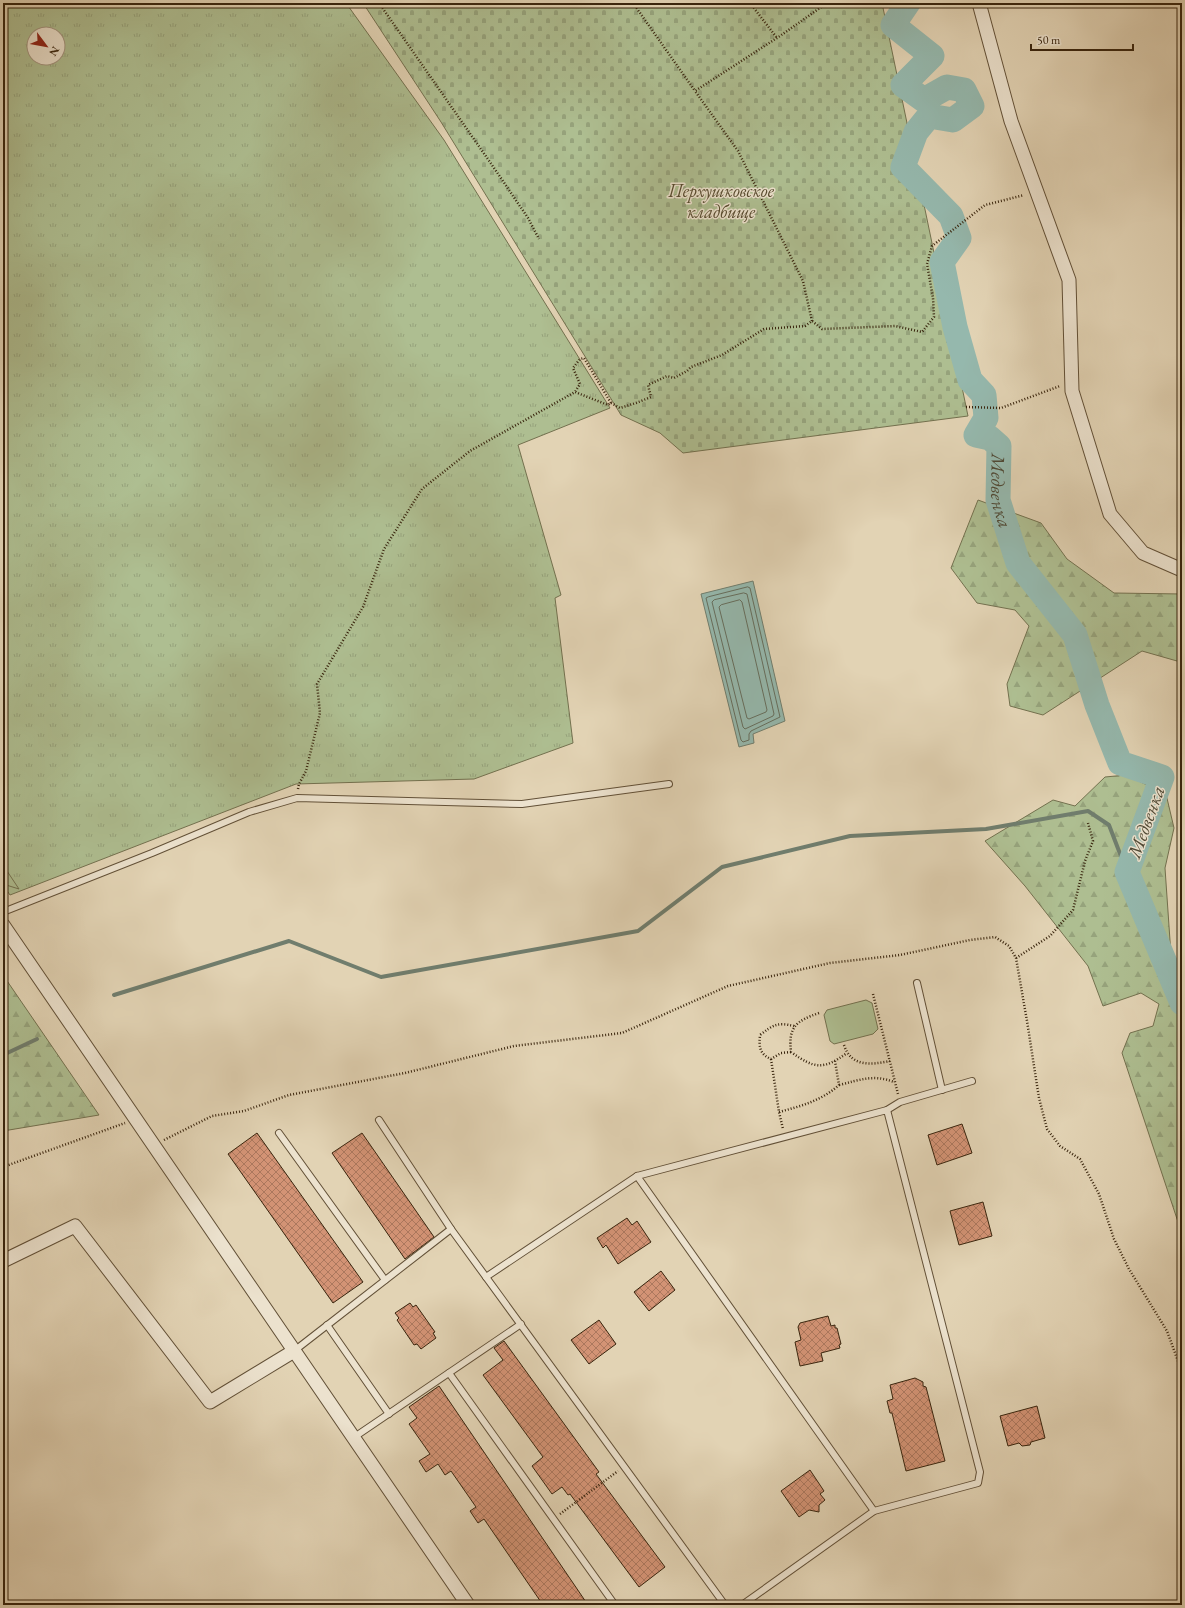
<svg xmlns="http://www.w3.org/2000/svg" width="1185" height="1608" font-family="'EB Garamond',serif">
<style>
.grass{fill:url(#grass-tufts);stroke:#73714f;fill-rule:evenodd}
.forest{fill:url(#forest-firs);stroke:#73714f}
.cemetery{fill:url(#cemetery-stones);stroke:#73714f}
.garden{fill:#aebe91;stroke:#73714f}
.water{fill:#95b8ad;stroke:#707d6d}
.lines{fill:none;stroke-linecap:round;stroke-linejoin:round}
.shore{stroke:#666e5d;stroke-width:1}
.stream{stroke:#707d6d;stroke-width:4}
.river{stroke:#95b8ad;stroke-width:25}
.building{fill:url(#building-cross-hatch);stroke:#38240d}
.service-casing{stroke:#625037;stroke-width:8}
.minor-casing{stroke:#625037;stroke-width:15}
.path{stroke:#38240d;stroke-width:2.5;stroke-dasharray:1 2;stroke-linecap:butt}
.service{stroke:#ece2ce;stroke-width:6}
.minor{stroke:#ece2ce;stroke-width:13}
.labels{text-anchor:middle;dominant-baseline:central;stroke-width:3;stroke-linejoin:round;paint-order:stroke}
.park-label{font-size:18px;font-style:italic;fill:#564a2e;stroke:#ece2ce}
.water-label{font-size:19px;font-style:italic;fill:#4f4935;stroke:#ece2ce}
</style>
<defs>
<pattern id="grass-tufts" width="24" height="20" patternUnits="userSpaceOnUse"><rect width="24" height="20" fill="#aebe91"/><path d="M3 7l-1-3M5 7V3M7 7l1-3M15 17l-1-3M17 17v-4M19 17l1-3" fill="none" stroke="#96a37c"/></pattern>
<pattern id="forest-firs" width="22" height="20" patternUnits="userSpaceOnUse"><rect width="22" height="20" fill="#aebe91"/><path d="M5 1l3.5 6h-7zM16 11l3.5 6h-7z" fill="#96a37c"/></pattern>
<pattern id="cemetery-stones" width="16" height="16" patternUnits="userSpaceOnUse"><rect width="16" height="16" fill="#aebe91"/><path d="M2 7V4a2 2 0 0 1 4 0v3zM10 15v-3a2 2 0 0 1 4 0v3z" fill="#96a37c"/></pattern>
<pattern id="building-cross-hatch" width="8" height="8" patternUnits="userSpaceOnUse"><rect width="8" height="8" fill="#d39375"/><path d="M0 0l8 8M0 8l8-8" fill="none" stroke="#ac785e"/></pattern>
</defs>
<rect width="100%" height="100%" fill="#e2d3b4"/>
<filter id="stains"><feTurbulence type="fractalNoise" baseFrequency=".005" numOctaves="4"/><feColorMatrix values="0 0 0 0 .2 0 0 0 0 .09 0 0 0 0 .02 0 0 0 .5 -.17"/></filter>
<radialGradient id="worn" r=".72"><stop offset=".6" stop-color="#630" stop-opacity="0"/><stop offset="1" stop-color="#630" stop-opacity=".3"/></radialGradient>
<path class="grass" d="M3 3H346L444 140 610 408 518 445 561 595 555 598 573 743 474 779 296 784 10 895 3 885ZM34 34H58V58H34Z"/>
<g class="forest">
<path d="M978 500 1041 523 1067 559 1114 593 1182 594V660L1177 661 1142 651 1043 715 1010 706 1007 684 1029 626 1015 610 977 603 951 568Z"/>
<path d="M1126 775 1166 794 1174 828 1165 868 1171 955 1182 967V1234L1122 1053 1130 1033 1153 1026 1159 1004 1141 993 1103 1006 1088 966 1025 886 985 841 1053 800 1075 806 1105 777Z"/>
<path d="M3 865 19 889 3 884Z"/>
<path d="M3 975 99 1115 3 1131Z"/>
</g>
<path class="cemetery" d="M363 3H882L968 416 683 453 660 433 621 415 441 122Z"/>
<path class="garden" d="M866 1000 872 1003 878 1029 873 1034 834 1044 830 1041 824 1015 827 1010Z"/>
<path class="water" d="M753 581 785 721 753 734 754 743 739 747 701 594Z"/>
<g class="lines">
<g class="shore">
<path d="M748 587 750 588 780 717 751 731 749 734V740L743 742 741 740 706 598 708 597Z"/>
<path d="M744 593 747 594 774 714 773 716 745 729 743 727 712 602 714 600Z"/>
<path d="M740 600 742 602 767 710 766 712 749 719 747 718 719 607 721 605Z"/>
</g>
<g class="stream">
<path d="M114 995 289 941 381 977 638 931 722 867 850 836 986 829 1088 811 1109 825 1127 872"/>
<path d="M3 1055 37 1039"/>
</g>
<path class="river" id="s1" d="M908 3 893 25 932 56 903 85 924 100 947 87 964 90 972 106 953 120 929 116 916 132 903 167 951 216 959 238 942 262 955 327 970 380 984 395 986 418 976 435 990 438 999 446 998 500 1018 563 1075 635 1097 705 1120 763 1162 777 1127 872 1182 1003"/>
</g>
<g class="building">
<path d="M962 1124 972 1153 937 1165 928 1135Z"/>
<path d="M257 1133 363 1282 333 1303 228 1154Z"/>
<path d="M362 1133 434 1237 405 1259 332 1153Z"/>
<path d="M983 1202 992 1236 959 1245 950 1211Z"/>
<path d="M627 1218 632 1225 637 1221 651 1242 618 1264 606 1245 603 1248 597 1238Z"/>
<path d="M661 1271 675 1290 649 1311 634 1292Z"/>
<path d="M410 1303 413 1307 416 1305 435 1332 433 1333 436 1338 421 1349 417 1344 414 1345 397 1320 399 1318 395 1313Z"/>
<path d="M828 1316 831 1326 835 1325V1328H837L841 1344 839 1345 840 1348 821 1353 823 1361 800 1366 795 1342 801 1340 798 1327 800 1323Z"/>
<path d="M599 1320 616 1344 589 1364 571 1340Z"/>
<path d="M504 1341 599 1472 596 1474 665 1567 639 1587 570 1494 568 1495 562 1487 552 1494 532 1466 543 1457 483 1375 503 1360 494 1348Z"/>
<path d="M915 1378 923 1382V1386L926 1387 945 1461 906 1471 892 1413H890L887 1401 893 1399 890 1385Z"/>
<path d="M439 1386 588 1605H543L484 1519 478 1523 470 1511 476 1507 451 1471 445 1475 438 1464 426 1472 419 1461 430 1454 409 1424 417 1418 409 1407Z"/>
<path d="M1037 1406 1045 1438 1031 1442 1030 1445 1022 1446 1019 1443 1008 1446 1000 1416Z"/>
<path d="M810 1470 824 1491 820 1494 825 1500 819 1505V1512L809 1510 799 1517 781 1491Z"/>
</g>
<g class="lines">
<g class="service-casing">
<g id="service">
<path d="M3 912 152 853 249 812 297 798 522 804 669 784"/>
<path d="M917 983 942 1090"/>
<path d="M887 1110 900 1102 972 1081"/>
<path d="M379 1120 451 1229"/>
<path d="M279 1133 385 1280"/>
<path d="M637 1176 874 1511"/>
<path d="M486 1277 637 1176 887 1110 980 1472 978 1483 874 1511 742 1605"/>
<path d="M327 1325 389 1414"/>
<path d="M294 1351 451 1229 725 1605"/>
<path d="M449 1373 615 1605"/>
<path d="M353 1438 521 1324"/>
</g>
</g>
<g class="minor-casing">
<g id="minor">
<path d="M979 3 1011 121 1069 280 1072 391 1110 514 1143 553 1182 570"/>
<path d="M3 925 468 1605"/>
<path d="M3 1261 75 1226 210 1402 294 1351"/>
</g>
</g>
<g class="path">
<path d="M379 3 492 165 528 218 539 239"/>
<path d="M633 3 695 91"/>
<path d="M750 3 777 38"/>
<path d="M812 321 803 281 738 151 695 91 780 36 827 3"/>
<path d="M611 403 620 408 636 403 651 397 648 385 667 376 674 378 687 371 691 367 722 355 764 329 805 326 812 321 822 329 895 326 922 332 934 317 933 298 927 264 932 246 985 205 1024 195"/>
<path d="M966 407 1001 408 1060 386"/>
<path d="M298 789 299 784 306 771 320 713 317 684 363 607 384 549 422 489 470 451 575 392 608 405 611 403 584 358 580 359 573 368 580 384 575 392"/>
<path d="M1016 958 1050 936 1073 910 1085 861 1093 841 1088 823"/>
<path d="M873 994 898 1094"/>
<path d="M819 1013C796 1021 788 1027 791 1052 815 1069 823 1070 847 1053"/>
<path d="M844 1045C851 1067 871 1065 890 1061"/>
<path d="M791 1052 781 1053 771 1059C759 1054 759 1046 760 1035 773 1025 777 1022 794 1026"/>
<path d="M771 1059 779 1112 783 1129"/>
<path d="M839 1085C860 1080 873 1074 894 1082"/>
<path d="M779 1112C801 1106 821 1101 839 1085L835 1061"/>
<path d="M164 1140 212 1116 244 1111 289 1095 405 1073 514 1046 622 1033 728 986 830 963 900 955 970 940 995 937 1009 946 1016 958 1027 1021 1039 1098 1047 1129 1060 1146 1080 1159 1099 1194 1114 1239 1129 1269 1167 1331 1182 1372"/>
<path d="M3 1167 125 1123"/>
<path d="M560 1514 618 1471"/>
</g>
<use href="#service" class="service"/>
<use href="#minor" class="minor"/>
</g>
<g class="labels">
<g class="park-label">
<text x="721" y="190">Перхушковское<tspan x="721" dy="21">кладбище</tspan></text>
</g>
<g class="water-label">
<text stroke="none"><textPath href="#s1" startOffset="688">Медвенка</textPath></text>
<text transform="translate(1146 822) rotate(-70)">Медвенка</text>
</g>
</g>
<rect width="1185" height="1608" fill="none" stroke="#e2d3b4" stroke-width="16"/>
<rect x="4" y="4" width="1177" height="1600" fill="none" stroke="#38240d" stroke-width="2"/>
<rect x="8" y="8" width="1169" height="1592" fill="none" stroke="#38240d"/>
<g transform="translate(46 46) rotate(122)"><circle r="19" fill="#ece2ce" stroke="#a49681"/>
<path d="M0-3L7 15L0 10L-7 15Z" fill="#8f2418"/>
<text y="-6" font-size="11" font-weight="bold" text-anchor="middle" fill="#38240d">N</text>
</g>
<path d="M1031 44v6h102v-6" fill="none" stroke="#38240d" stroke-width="2"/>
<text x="1037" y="44" font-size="12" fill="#38240d" stroke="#ece2ce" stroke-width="3" paint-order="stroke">50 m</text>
<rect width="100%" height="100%" filter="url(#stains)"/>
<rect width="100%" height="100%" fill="url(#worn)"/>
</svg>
